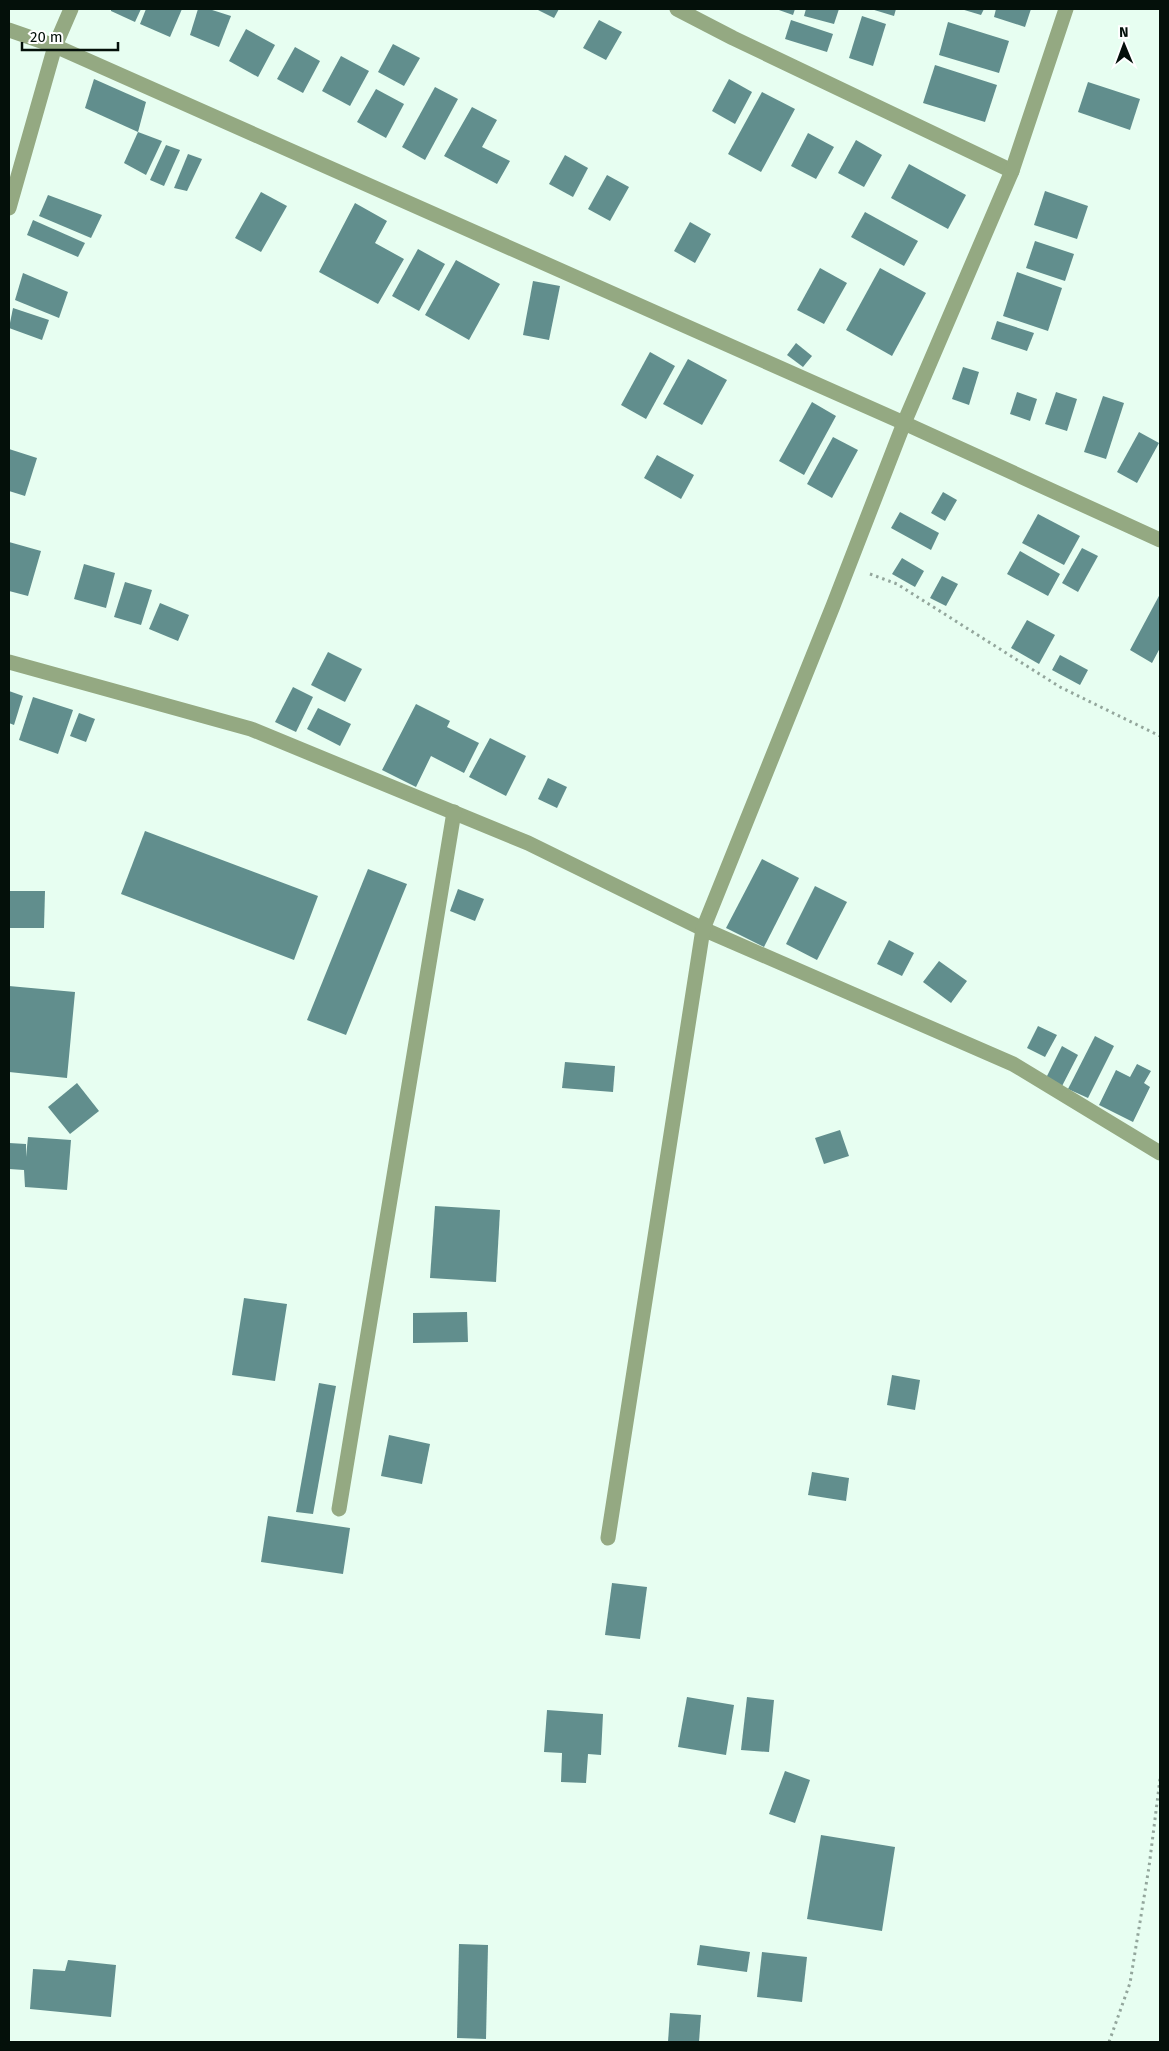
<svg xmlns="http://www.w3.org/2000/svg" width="1169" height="2051" font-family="'Fira Sans',sans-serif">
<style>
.building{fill:#618e8d}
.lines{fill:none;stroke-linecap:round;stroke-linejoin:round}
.path{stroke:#93a69c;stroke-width:3;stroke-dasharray:2.5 4;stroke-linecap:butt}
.street{stroke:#94a982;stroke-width:15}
</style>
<rect width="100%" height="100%" fill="#e7fef1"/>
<g class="building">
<path d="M111 9H141L135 22 111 11Z"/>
<path d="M146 9H182L170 37 140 24Z"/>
<path d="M198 9H209L231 16 219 47 190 35Z"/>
<path d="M536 9H559L554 18Z"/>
<path d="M776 9H795L793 15Z"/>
<path d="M806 9H839L834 24 804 16Z"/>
<path d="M871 9H896L894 16Z"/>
<path d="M961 9H984L981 15Z"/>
<path d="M996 9H1031L1025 27 994 17Z"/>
<path d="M862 16 886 24 873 66 849 58Z"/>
<path d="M599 20 622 32 606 60 583 48Z"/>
<path d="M791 20 833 34 827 52 785 39Z"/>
<path d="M948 22 1009 41 999 73 939 55Z"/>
<path d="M246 29 275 45 258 77 229 61Z"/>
<path d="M393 44 420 58 404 86 378 72Z"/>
<path d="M295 47 320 61 303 93 277 79Z"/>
<path d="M341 56 369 71 350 106 322 91Z"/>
<path d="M935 65 997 85 985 122 923 103Z"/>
<path d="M94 79 146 102 138 132 85 108Z"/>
<path d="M729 79 752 92 735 124 712 111Z"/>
<path d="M1088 82 1140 99 1130 130 1078 112Z"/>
<path d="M435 87 458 99 425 160 402 147Z"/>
<path d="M376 89 404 104 386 138 357 122Z"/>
<path d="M762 92 795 109 761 172 728 154Z"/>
<path d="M472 107 497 120 482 147 510 161 497 184 444 156Z"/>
<path d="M138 132 162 141 146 175 124 163Z"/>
<path d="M808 133 834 147 816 179 791 166Z"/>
<path d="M856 140 882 155 864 187 838 173Z"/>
<path d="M166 145 180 150 164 186 150 180Z"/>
<path d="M188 154 202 159 187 191 174 188Z"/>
<path d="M565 155 588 168 573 197 549 184Z"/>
<path d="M909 164 966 195 948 229 891 198Z"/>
<path d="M607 175 629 187 610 221 588 209Z"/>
<path d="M1045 191 1088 206 1077 239 1034 225Z"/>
<path d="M261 192 287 206 261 252 235 238Z"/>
<path d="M48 195 102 215 91 238 39 216Z"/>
<path d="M355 203 387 221 375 243 404 259 378 304 319 272Z"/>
<path d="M865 212 918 241 904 266 851 237Z"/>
<path d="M33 220 85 243 78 257 27 235Z"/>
<path d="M690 222 711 234 695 263 674 251Z"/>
<path d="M1035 241 1074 254 1065 281 1026 268Z"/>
<path d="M418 249 445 264 419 311 392 296Z"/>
<path d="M456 260 500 284 469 340 425 315Z"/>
<path d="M820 268 847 283 824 324 797 310Z"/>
<path d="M880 268 926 293 892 356 846 330Z"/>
<path d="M1017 272 1062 288 1048 331 1003 316Z"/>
<path d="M23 273 68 292 59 318 15 300Z"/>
<path d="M533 281 560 286 549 340 523 335Z"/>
<path d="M13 308 49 320 42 340 9 328Z"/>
<path d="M997 321 1034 333 1027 351 991 339Z"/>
<path d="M796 343 812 356 803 367 787 355Z"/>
<path d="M650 352 675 366 646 419 621 405Z"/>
<path d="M688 359 727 380 702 425 663 404Z"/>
<path d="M963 367 979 372 969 405 952 399Z"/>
<path d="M1017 392 1037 399 1030 421 1010 414Z"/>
<path d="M1056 392 1077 399 1067 431 1045 424Z"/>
<path d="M1103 396 1124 403 1106 459 1084 452Z"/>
<path d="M812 402 836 416 804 475 779 461Z"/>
<path d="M1139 432 1159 443 1137 483 1117 472Z"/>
<path d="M833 437 858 450 832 498 807 484Z"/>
<path d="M9 449 37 458 25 496 9 491Z"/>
<path d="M657 455 694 475 681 499 644 478Z"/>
<path d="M943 492 957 500 945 521 931 513Z"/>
<path d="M900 512 939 533 931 550 891 528Z"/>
<path d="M1038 514 1080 536 1064 565 1022 543Z"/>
<path d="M9 542 41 551 28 596 9 591Z"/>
<path d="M1082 548 1098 556 1078 592 1062 583Z"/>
<path d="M1020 551 1060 574 1048 596 1007 574Z"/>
<path d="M902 558 924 571 915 587 892 574Z"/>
<path d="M84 564 115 573 106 608 74 599Z"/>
<path d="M942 576 958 584 946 606 930 598Z"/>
<path d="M125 582 152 590 141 625 114 617Z"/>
<path d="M1160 594V648L1152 663 1130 650Z"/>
<path d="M160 603 189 615 178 641 149 629Z"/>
<path d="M1027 620 1055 635 1039 664 1011 648Z"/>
<path d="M328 652 362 669 345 702 311 685Z"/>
<path d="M1060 655 1088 670 1080 685 1052 670Z"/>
<path d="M293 687 313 697 296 732 275 722Z"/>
<path d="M9 691 23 696 14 725 9 723Z"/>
<path d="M33 697 73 710 58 754 19 740Z"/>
<path d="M416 704 450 721 447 727 479 743 464 773 431 756 416 787 382 770Z"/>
<path d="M318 708 351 724 340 746 307 729Z"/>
<path d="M79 713 95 719 86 742 70 736Z"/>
<path d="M490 738 526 756 506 796 469 777Z"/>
<path d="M548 778 567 787 557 808 538 799Z"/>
<path d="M145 831 318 896 294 960 121 894Z"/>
<path d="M762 859 799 878 764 947 726 928Z"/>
<path d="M368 869 407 884 346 1035 307 1020Z"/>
<path d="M815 886 847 902 817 960 786 944Z"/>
<path d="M458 889 484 899 475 921 450 911Z"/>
<path d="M9 891H45L44 928H9Z"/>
<path d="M889 940 914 953 902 976 877 964Z"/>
<path d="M939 961 967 981 951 1003 923 982Z"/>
<path d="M9 986 75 992 67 1078 9 1072Z"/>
<path d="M1038 1026 1057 1035 1045 1057 1027 1048Z"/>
<path d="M1095 1036 1114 1046 1088 1098 1068 1089Z"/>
<path d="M1062 1046 1078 1055 1061 1088 1045 1080Z"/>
<path d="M565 1062 615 1066 613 1092 562 1088Z"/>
<path d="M1137 1064 1151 1071 1144 1083 1150 1087 1133 1122 1099 1105 1116 1070 1130 1077Z"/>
<path d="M77 1083 99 1111 70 1134 48 1107Z"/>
<path d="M840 1130 849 1156 824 1164 815 1138Z"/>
<path d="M28 1137 71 1140 67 1190 25 1187 24 1170 9 1169V1143L26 1144V1157Z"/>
<path d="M435 1206 500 1210 496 1282 430 1278Z"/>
<path d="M244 1298 287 1304 275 1381 232 1375Z"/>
<path d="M467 1312 468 1342 413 1343V1313Z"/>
<path d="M892 1375 920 1380 915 1410 887 1405Z"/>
<path d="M319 1383 336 1386 313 1514 296 1512Z"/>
<path d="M389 1435 430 1444 422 1484 381 1476Z"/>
<path d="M812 1472 849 1478 846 1501 808 1495Z"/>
<path d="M268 1516 350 1528 343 1574 261 1562Z"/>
<path d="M612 1583 647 1587 640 1639 605 1635Z"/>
<path d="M687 1697 734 1705 726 1755 678 1747Z"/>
<path d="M747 1697 774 1700 769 1752 741 1750Z"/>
<path d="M547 1710 603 1714 601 1755 588 1754 586 1783 561 1782 562 1753 544 1752Z"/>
<path d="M785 1771 810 1780 795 1823 769 1814Z"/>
<path d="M821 1835 895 1847 882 1931 807 1919Z"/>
<path d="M459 1944 488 1945 486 2039 457 2038Z"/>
<path d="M700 1945 750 1952 747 1972 697 1965Z"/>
<path d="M762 1952 807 1957 802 2002 757 1997Z"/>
<path d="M68 1960 116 1965 111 2017 30 2009 33 1969 65 1971Z"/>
<path d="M670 2013 701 2015 699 2042H668Z"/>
</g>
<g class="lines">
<g class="path">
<path d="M870 574 897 584 1060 687 1160 736"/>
<path d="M1109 2042 1130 1983 1149 1867 1160 1779"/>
</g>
<g class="street">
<path d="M677 9 733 38 1012 171"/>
<path d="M9 30 55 46 904 423 1160 540"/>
<path d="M9 208 55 46 71 9"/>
<path d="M9 662 251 729 528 843 703 929 1013 1064 1160 1153"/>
<path d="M339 1509 454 812"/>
<path d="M608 1538 703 929 833 606 904 423 1012 171 1066 9"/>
</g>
</g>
<rect width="1169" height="2051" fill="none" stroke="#04100a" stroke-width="20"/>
<g transform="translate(1124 45) rotate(359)" stroke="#ffffff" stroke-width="4" paint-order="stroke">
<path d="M0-4L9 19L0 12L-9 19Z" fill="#04100a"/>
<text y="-8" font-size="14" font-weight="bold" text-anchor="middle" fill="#04100a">N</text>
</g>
<path d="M22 42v8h96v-8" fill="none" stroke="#04100a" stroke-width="2.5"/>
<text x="30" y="42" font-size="15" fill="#04100a" stroke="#ffffff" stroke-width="4" paint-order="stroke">20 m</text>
</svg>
